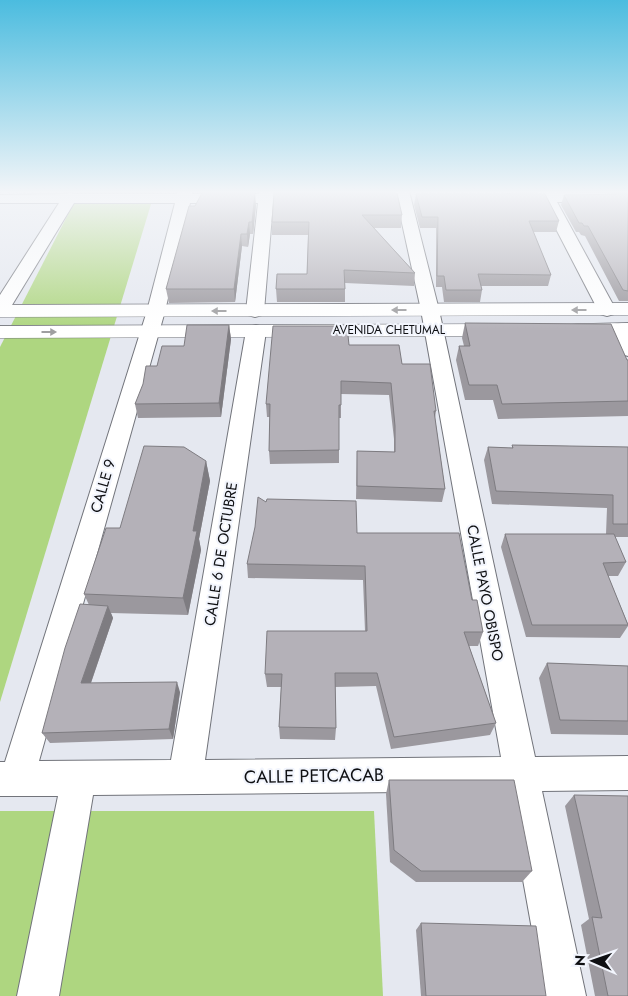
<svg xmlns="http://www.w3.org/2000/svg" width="628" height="996" font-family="Jost,sans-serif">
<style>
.green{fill:#aed680}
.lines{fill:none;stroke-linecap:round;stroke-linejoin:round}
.street-casing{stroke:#72747b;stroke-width:2}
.secondary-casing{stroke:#72747b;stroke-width:1}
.street{fill:#fff;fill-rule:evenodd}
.secondary{fill:#fff;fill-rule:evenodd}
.wall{fill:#9b989e}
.shaded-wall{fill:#7e7c81}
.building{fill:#b4b1b8;stroke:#7e7c81}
.oneway{fill:#9f9fa1}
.labels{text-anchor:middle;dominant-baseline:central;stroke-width:4;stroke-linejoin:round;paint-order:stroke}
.far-street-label{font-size:12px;fill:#0f1013;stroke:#f2f5fd}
.street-label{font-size:15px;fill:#0f1013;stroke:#f2f5fd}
.near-street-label{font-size:18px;fill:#0f1013;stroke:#f2f5fd}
</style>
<rect width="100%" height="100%" fill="#e5e8f0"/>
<g class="green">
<path d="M80 191H155L0 702V347Z"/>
<path d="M0 811H374L383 996H0Z"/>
</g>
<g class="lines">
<g class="street-casing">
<g id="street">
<path d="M178 191H192V194H259L260 191H274V194H307L312 195 314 198 312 201 307 202 273 203 264 311 262 315 255 317 248 315 246 311 258 203H190L165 311 39 761 171 760 246 331 249 327 256 325 263 327 266 331 205 760 501 757 421 310 395 191H409L439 310 535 757 628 756V790L542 791 586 996H544L507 791 93 795 59 996H17L58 796H0V762H5L147 311 175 203H74L9 310 7 314 0 316V295L59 203H0V195L64 194 70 193 76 194H177Z"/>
<path d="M537 191 628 194V202H557L616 310 614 314 607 316 600 314 598 310 542 202 507 200 505 197 507 194 538 193Z"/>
<path d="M618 324 625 326 628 331V356L621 354 608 330 611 326Z"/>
</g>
</g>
<g class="secondary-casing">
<g id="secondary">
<path d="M628 303V315L0 317V305Z"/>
<path d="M628 323V335L576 336 568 335 565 330 568 325 576 324Z"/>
<path d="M501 324 509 325 512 330 509 335 501 336 0 338V326Z"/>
</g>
</g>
<use href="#street" class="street"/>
<use href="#secondary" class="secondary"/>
</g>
<g class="wall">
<rect x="210" y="191" width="48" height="1"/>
<path d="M275 191H394L393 192H276Z"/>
<path d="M411 191H536L535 192H411Z"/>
<path d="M553 191H628V193L554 192Z"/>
<path d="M274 193 402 215 401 228H374L415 273 414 286 345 283V302H277L276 289 307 274 308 235H272V222Z"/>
<path d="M416 194 559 221 556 232H533L551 275 548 286H481L482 290 480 302H444L442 287H436V228H420L414 205Z"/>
<path d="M628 194V301H619L585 236 581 235 579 232H576L561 205 564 195Z"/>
<path d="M256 205 253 234H250L248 247 242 246 235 302 169 303 166 289 195 206Z"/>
<path d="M465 323 628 360V416L498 419 493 400H465L456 360 459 346H464L462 338Z"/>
<path d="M229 325 231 339 221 417 138 418 135 404 157 366 184 346Z"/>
<path d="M349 345 402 364 436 411 435 418 445 489 442 502 356 499 357 451 394 452V439L389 395 341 394V418H339V463L270 464 269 451 270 417H267L266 404Z"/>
<path d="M512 445 628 447V537H615L626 562 618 576H608L628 624V626L620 638 526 637 501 547 505 534H606L607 508 492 504 484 460 488 447 512 448Z"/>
<path d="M206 461 210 481 199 539 201 550 188 615 111 613 113 618 91 683 180 692 173 739 50 743 42 733 89 605 84 594 120 528Z"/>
<path d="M266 502 357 533 472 600 483 632 478 646H469L496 723 490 735 391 749 376 686 335 687 336 728 335 740 280 739 279 727 281 687H267L265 674 365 631 363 580 248 578 247 564Z"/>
<path d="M547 663 628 666V735L551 734 539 678Z"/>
<path d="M389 780 532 871 522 882H416L390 862 386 794Z"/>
<path d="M574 795 628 996H595L581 925 589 919 565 806Z"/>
<path d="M421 923 546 996H421L416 930Z"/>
</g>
<g class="shaded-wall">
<path d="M255 193 256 205 253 234 252 222Z"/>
<path d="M249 222 250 234 248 247 247 234Z"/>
<path d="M241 234 242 246 235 302 234 289Z"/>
<path d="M229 325 231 339 221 417 219 403Z"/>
<path d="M206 461 210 481 199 539 201 550 188 615 183 598 193 531Z"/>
<path d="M108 606 113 618 87 694 81 683Z"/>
<path d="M177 682 180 692 173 739 169 729Z"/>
</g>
<g class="building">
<path d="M202 193H255L252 222H249L247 234H241L234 289H166L189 206H195Z"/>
<path d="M274 193H397L402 215H362L415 273 344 270 345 289H276L277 274H307L309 222H272Z"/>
<path d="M416 194H545L559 221H529L551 275 478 274 482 290H446L444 276H437L438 217H422Z"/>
<path d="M628 194V291L623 290 588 226H584L582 223H579L564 195Z"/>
<path d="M465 323 611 324 627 360H628V401L502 404 497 385H469L459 346H470Z"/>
<path d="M187 325H229L219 403 135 404 143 384 146 366H157L162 346H184Z"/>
<path d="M273 326H347L349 345H399L402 364H430L436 411H434L445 489 357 486V451L395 452V426L391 383 341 381V405H339V450L269 451 270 404H266Z"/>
<path d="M512 445 628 447V524H613V495L496 491 488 447 513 448Z"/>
<path d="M144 446 184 447 206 461 193 531H197L183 598 84 594 106 528H120Z"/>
<path d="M258 497 266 502 267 499 356 501 357 533H459L472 600H477L483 632H464L496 723 394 737 377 673H335L336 728 279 727 282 674H265L267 631H367L365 566 247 564 255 527Z"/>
<path d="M505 534H614L626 562 603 563 628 625H532Z"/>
<path d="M80 604 108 606 81 683 177 682 169 729 42 733 65 648Z"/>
<path d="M547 663 628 666V721L560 720Z"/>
<path d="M389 780H514L532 871H421L394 850Z"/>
<path d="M574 795 628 796V996H608L592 917 602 918Z"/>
<path d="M421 923 536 926 546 996H426Z"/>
</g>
<defs><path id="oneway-solid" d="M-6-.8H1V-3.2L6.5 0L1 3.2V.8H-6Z" transform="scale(1.25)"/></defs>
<g class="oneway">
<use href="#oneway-solid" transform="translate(399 310) rotate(180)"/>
<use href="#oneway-solid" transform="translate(579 310) rotate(180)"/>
<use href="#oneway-solid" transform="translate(219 311) rotate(180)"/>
<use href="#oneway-solid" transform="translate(49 332)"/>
</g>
<linearGradient id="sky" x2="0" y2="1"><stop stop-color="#4bbcdf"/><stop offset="0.58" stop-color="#f3f5f8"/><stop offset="1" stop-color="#f3f5f8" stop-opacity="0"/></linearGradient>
<rect width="628" height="331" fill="url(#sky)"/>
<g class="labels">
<g class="far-street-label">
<text x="389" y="330">AVENIDA CHETUMAL</text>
</g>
<g class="street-label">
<text transform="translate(103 486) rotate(-74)">CALLE 9</text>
<text transform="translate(221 554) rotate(-81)">CALLE 6 DE OCTUBRE</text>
<text transform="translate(485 593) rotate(79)">CALLE PAYO OBISPO</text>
</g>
<g class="near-street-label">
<text transform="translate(314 776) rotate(-1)">CALLE PETCACAB</text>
</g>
</g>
<g transform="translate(593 961) rotate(272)" stroke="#f2f5fd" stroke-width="4" paint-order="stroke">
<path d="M0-4L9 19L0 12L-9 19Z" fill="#0f1013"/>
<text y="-8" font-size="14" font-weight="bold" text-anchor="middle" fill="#0f1013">N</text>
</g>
</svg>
